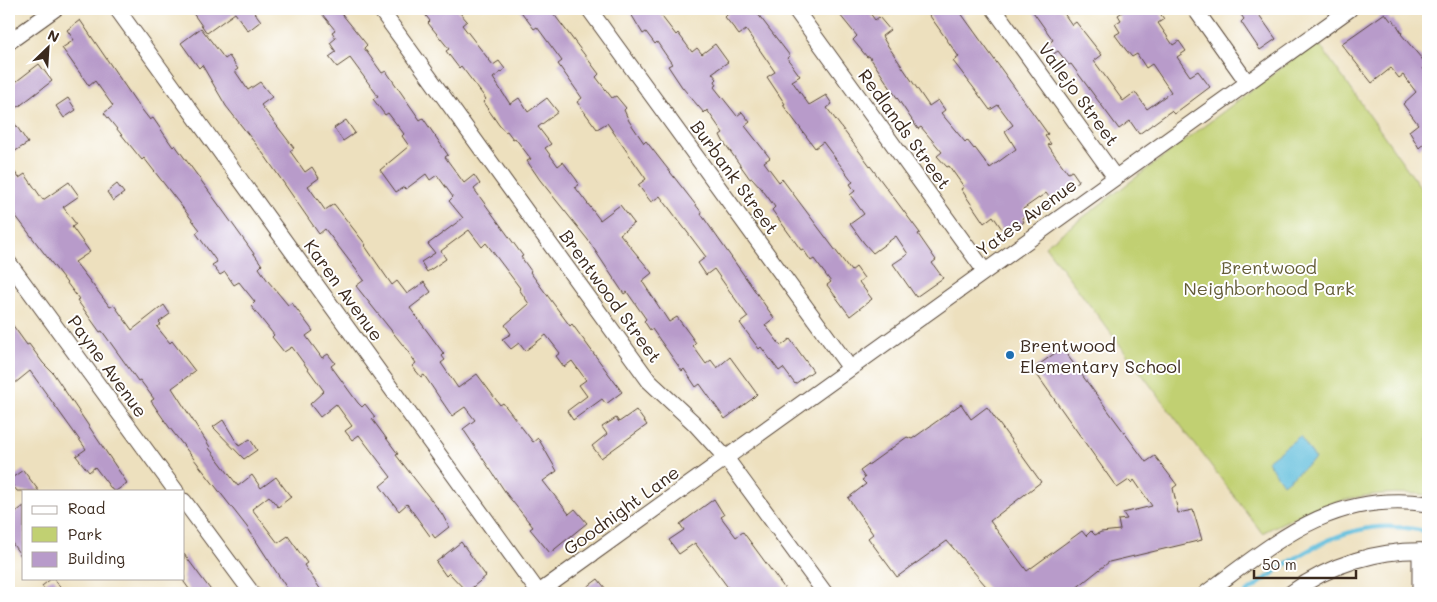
<svg xmlns="http://www.w3.org/2000/svg" width="1437" height="602" font-family="Mali,sans-serif">
<style>
.green{fill:#c1d072;stroke:#7e7d48}
.water{fill:#5ebddc;stroke:#4c747d}
.lines{fill:none;stroke-linecap:round;stroke-linejoin:round}
.stream{stroke:#5ebddc;stroke-width:4.5}
.building{fill:#b89bca}
.minor-casing{stroke:#564536;stroke-width:17}
.minor{stroke:#fff;stroke-width:15}
.poi-dot{fill:#1f6fb2;stroke:#fff;stroke-width:2}
.labels{text-anchor:middle;dominant-baseline:central;stroke-width:4;stroke-linejoin:round;paint-order:stroke}
.street-label{font-size:18px;fill:#3b2a1e;stroke:#fff}
.park-label{font-size:18px;fill:#635c37;stroke:#fff}
.poi-label{font-size:18px;fill:#3b2a1e;stroke:#fff;text-anchor:start}
</style>
<rect width="100%" height="100%" fill="#fff"/>
<filter id="ink" filterUnits="userSpaceOnUse"><feTurbulence type="fractalNoise" baseFrequency=".02" numOctaves="2"/><feDisplacementMap in="SourceGraphic" scale="10" xChannelSelector="R" yChannelSelector="G"/><feConvolveMatrix kernelMatrix="1 2 1 2 8 2 1 2 1" color-interpolation-filters="sRGB"/></filter>
<filter id="wash" filterUnits="userSpaceOnUse"><feTurbulence type="fractalNoise" baseFrequency=".0096" numOctaves="4" result="noise"/><feDisplacementMap in="SourceGraphic" scale="20" xChannelSelector="R" yChannelSelector="G"/><feGaussianBlur stdDeviation="1.12" result="paint"/><feColorMatrix in="noise" values="0 0 0 0 0 0 0 0 0 0 0 0 0 0 0 0 0 1.4 0 .05"/><feComposite in="paint" operator="in"/></filter>
<g filter="url(#wash)">
<rect width="100%" height="100%" fill="#ede0be"/>
<path class="green" d="M1317 41 1428 198V495C1365 488 1318 504 1262 533L1045 246Z"/>
<path class="water" d="M1300 436 1315 459 1283 484 1267 461Z"/>
<g class="lines">
<path class="stream" d="M1246 593C1290 561 1336 524 1394 527 1405 527 1417 530 1428 531"/>
</g>
<g id="blocks">
<g class="building">
<path d="M190 9H252L261 21 248 31 235 13 207 33Z"/>
<path d="M318 9H338L367 45 364 48 382 73 386 71 420 120 423 118 448 155 445 157 464 183 474 175 480 184 474 189 523 256 521 257 531 271 530 272 570 326 572 324 622 392 606 404 602 399 573 420 567 411 587 396 579 385 586 380 572 361 564 367 556 356 560 353 546 335 525 351 519 343 511 349 502 339 511 334 505 325 529 304 519 289 520 288 486 243 482 247 469 230 441 251 446 259 427 272 421 262 435 253 428 244 463 218 449 201 453 197 437 175 430 180 426 174 406 189 404 187 396 192 380 170 409 146 402 136 404 134 388 113 385 115 373 99 378 96 350 58 337 67 329 57 336 52 330 43 336 38 332 32 335 30Z"/>
<path d="M421 9H455L460 13 467 21 462 25 486 56 493 65 499 61 505 69 493 78 510 104 519 98 528 112 547 98 558 112 538 127 551 144 545 148 558 166 563 162 576 179 579 184 575 187 600 220 620 205 634 223 620 234 652 273 642 281 669 322 677 317 696 343 693 346 706 364 711 360 717 368 730 357 757 394 752 399 725 419 700 384 696 387 684 369 682 371 652 329 650 330 644 321 646 319 627 292 624 294 588 240 540 180 527 161 531 159 515 138 513 139 507 131 505 132 499 125 483 102 486 99 461 66 459 68 446 51 449 49 428 23 430 21Z"/>
<path d="M519 9H550L599 74 596 77 612 98 616 96 626 108 624 110 629 121 644 143 646 141 702 213 701 214 774 318 765 325 781 346 790 339 813 371 795 384 783 368 779 371 761 347 759 349 740 323 748 317 714 269 706 275 698 263 706 257 660 196 651 202 638 185 646 179 607 123 597 129 577 102 582 98 558 64 562 61 537 27 534 29Z"/>
<path d="M628 9H656L676 35 678 33 692 52 697 48 702 54 715 44 728 62 712 73 717 79 715 81 717 85 714 87 737 116 742 112 750 122 745 126 770 158 764 162 779 182 782 179 851 271 856 267 864 278 859 282 872 299 850 316 827 285 831 282 814 259 811 261 803 249 801 250 772 210 775 207 761 188 752 178 750 179 723 141 720 135 723 133 707 110 704 113 682 87 668 66 672 64 657 42 655 44 646 32 643 34Z"/>
<path d="M724 9H754L790 56 787 58 800 76 792 81 809 105 826 95 832 104 827 108 920 233 918 234 936 260 932 263 943 278 916 297 893 264 908 254 896 236 873 253 864 243 850 224 864 214 850 195 855 191 850 184 853 182 823 142 815 148 783 105 785 104 767 77 775 72 746 30 739 35 733 27 725 17 728 14Z"/>
<path d="M835 9H867L875 20 879 17 890 30 882 36 886 43 929 106 938 100 945 110 941 113 965 142 967 140 974 149 975 148 990 168 1016 149 1005 131 1013 125 998 105 990 110 973 87 953 61 959 57 925 9H958L1048 134 1045 136 1051 144 1048 145 1054 154 1068 173 1072 171 1079 181 1052 201 1046 193 1023 209 1027 215 1022 218 1024 222 1006 235 993 216 984 223 961 189 964 187 949 166 947 167 937 156 942 152 921 127 918 129 869 56 867 57 853 40 857 36Z"/>
<path d="M1031 9H1061L1072 25 1076 22 1102 55 1094 61 1123 101 1135 92 1147 109 1171 92 1152 64 1146 68 1137 54 1132 57 1126 50 1115 35 1120 32 1115 24 1121 20 1118 15 1127 9H1157L1164 19 1158 23 1173 45 1179 41 1186 51 1177 57 1190 76 1198 71 1210 87 1174 114 1171 111 1168 113 1139 134 1130 121 1119 129 1071 64 1069 65 1058 51 1052 55 1045 46 1053 40Z"/>
<path d="M1237 9H1255L1276 39 1260 50 1241 22 1244 19Z"/>
<path d="M1385 13 1391 21 1393 19 1402 33 1401 34 1427 65 1423 68 1428 76V140L1419 148 1409 131 1418 124 1403 104 1416 92 1403 75 1399 78 1391 68 1372 83 1341 44Z"/>
<path d="M80 20 136 102 150 120 153 118 173 147 175 145 216 201 262 265 259 268 268 281 288 305 292 303 313 331 306 336 322 358 328 354 335 363 331 366 358 403 362 407 365 404 375 417 372 419 398 454 396 455 442 514 449 527 435 538 432 534 430 536 407 504 399 511 380 486 391 477 359 435 352 440 345 431 352 426 336 404 320 417 310 404 324 391 292 347 284 352 272 337 274 335 251 306 255 302 239 282 234 285 225 272 220 275 212 265 217 262 196 233 200 230 144 158 142 160 104 113 113 106 95 81 89 86 62 48 74 40 67 30Z"/>
<path d="M201 28 225 59 229 56 238 69 235 71 248 90 260 82 272 97 261 105 294 148 290 151 305 172 312 167 319 178 308 186 325 210 334 204 366 245 365 246 392 285 397 281 407 294 424 282 431 292 410 308 444 354 442 356 445 360 441 363 458 388 477 374 500 405 503 403 533 442 538 438 557 471 543 481 569 514 575 509 587 523 550 553 530 529 533 527 508 496 463 429 475 420 465 407 452 416 424 375 421 377 412 366 416 363 406 349 356 286 364 280 325 229 319 234 265 156 226 106 202 65 199 68 181 43Z"/>
<path d="M39 64 52 81 9 114V87Z"/>
<path d="M68 98 76 110 64 118 56 106Z"/>
<path d="M9 115 28 143 9 155Z"/>
<path d="M346 120 355 133 343 141 334 128Z"/>
<path d="M9 164 19 178 25 174 43 200 69 182 79 196 63 207 76 224 72 227 90 252 75 262 110 307 114 305 132 330 164 305 170 314 159 322 161 324 157 327 170 343 172 341 195 371 172 388 210 447 209 448 238 486 252 475 261 488 276 477 291 497 278 507 269 496 252 509 278 543 288 536 307 563 304 565 323 593H290L247 527 169 427 151 401 154 399 140 380 138 381 102 331 100 332 77 300 79 299 9 207Z"/>
<path d="M117 184 124 193 113 201 107 192Z"/>
<path d="M9 320 27 345 29 344 43 363 53 373 127 483 116 491H113L95 467 89 472 76 456 86 449 30 371 9 388Z"/>
<path d="M1062 348 1146 462 1155 456 1177 485 1173 488 1178 513 1193 510 1202 540 1109 562 1070 593H992L947 541 897 577 868 538 873 534 848 498 866 484 862 480 865 478 860 471 907 437 912 439 961 404 971 419 987 407 1041 482 990 521 1027 571 1082 531 1086 536 1091 531 1095 535 1101 532 1120 530 1118 520 1127 519 1123 513 1152 506 1134 480 1132 483 1129 480 1117 488 1033 369Z"/>
<path d="M636 410 647 425 601 458 592 446 607 434 602 427 616 418 619 422Z"/>
<path d="M223 420 239 446 250 439 257 450 244 459 213 427Z"/>
<path d="M23 470 39 491H17L9 480Z"/>
<path d="M714 499 724 515 721 517 736 537 743 532 788 593H732L695 543 679 554 669 540 684 530 680 524Z"/>
<path d="M24 506V560L9 539V517Z"/>
<path d="M461 542 486 576 467 592 449 573 446 576 436 562Z"/>
<path d="M184 554 201 577 213 593H192L184 582Z"/>
<path d="M52 578H54L64 593H47L42 586Z"/>
<path d="M598 579 609 593H579Z"/>
</g>
</g>
</g>
<g filter="url(#ink)">
<use href="#blocks" fill-opacity="0" stroke="#564536" stroke-width="1"/>
<g class="lines">
<g class="minor-casing">
<g id="minor">
<path d="M117 9 539 593"/>
<path d="M380 9 649 381 694 423 726 458 825 593"/>
<path d="M589 9 850 368"/>
<path d="M795 9 984 270"/>
<path d="M994 9 1115 177"/>
<path d="M1195 9 1247 82"/>
<path d="M9 42 55 9"/>
<path d="M9 263 176 491"/>
<path d="M184 501 252 593"/>
<path d="M538 593 1350 9"/>
<path d="M1206 593C1277 541 1333 490 1428 504"/>
<path d="M1291 593C1330 564 1379 549 1428 551"/>
<path d="M1420 593V551"/>
</g>
</g>
<use href="#minor" class="minor"/>
</g>
</g>
<circle class="poi-dot" cx="1010" cy="355" r="5"/>
<g class="labels">
<g class="street-label">
<text transform="translate(1079 94) rotate(54)">Vallejo Street</text>
<text transform="translate(905 129) rotate(54)">Redlands Street</text>
<text transform="translate(735 177) rotate(54)">Burbank Street</text>
<text transform="translate(1026 217) rotate(-36)">Yates Avenue</text>
<text transform="translate(344 290) rotate(54)">Karen Avenue</text>
<text transform="translate(611 296) rotate(54)">Brentwood Street</text>
<text transform="translate(108 366) rotate(54)">Payne Avenue</text>
<text transform="translate(621 510) rotate(-36)">Goodnight Lane</text>
</g>
<g class="park-label">
<text x="1269" y="267">Brentwood<tspan x="1269" dy="21">Neighborhood Park</tspan></text>
</g>
<g class="poi-label">
<text x="1020" y="345">Brentwood<tspan x="1020" dy="21">Elementary School</tspan></text>
</g>
</g>
<rect width="1437" height="602" fill="none" stroke="#fff" stroke-width="30"/>
<rect x="22" y="490" width="162" height="90" fill="#ffffff" stroke="#b1aaa5"/>
<rect x="32" y="506" width="25" height="8" fill="#ffffff" stroke="#b1aaa5"/>
<text x="68" y="514" font-size="15" fill="#3b2a1e">Road</text>
<rect x="32" y="527" width="25" height="15" fill="#c1d072" stroke="#b1aaa5"/>
<text x="68" y="540" font-size="15" fill="#3b2a1e">Park</text>
<rect x="32" y="552" width="25" height="15" fill="#b89bca" stroke="#b1aaa5"/>
<text x="68" y="564" font-size="15" fill="#3b2a1e">Building</text>
<g transform="translate(48 48) rotate(25)" stroke="#ffffff" stroke-width="4" paint-order="stroke">
<path d="M0-4L9 19L0 12L-9 19Z" fill="#3b2a1e"/>
<text y="-8" font-size="14" font-weight="bold" text-anchor="middle" fill="#3b2a1e">N</text>
</g>
<path d="M1254 570v8h102v-8" fill="none" stroke="#3b2a1e" stroke-width="2.5"/>
<text x="1262" y="570" font-size="15" fill="#3b2a1e" stroke="#ffffff" stroke-width="4" paint-order="stroke">50 m</text>
</svg>
